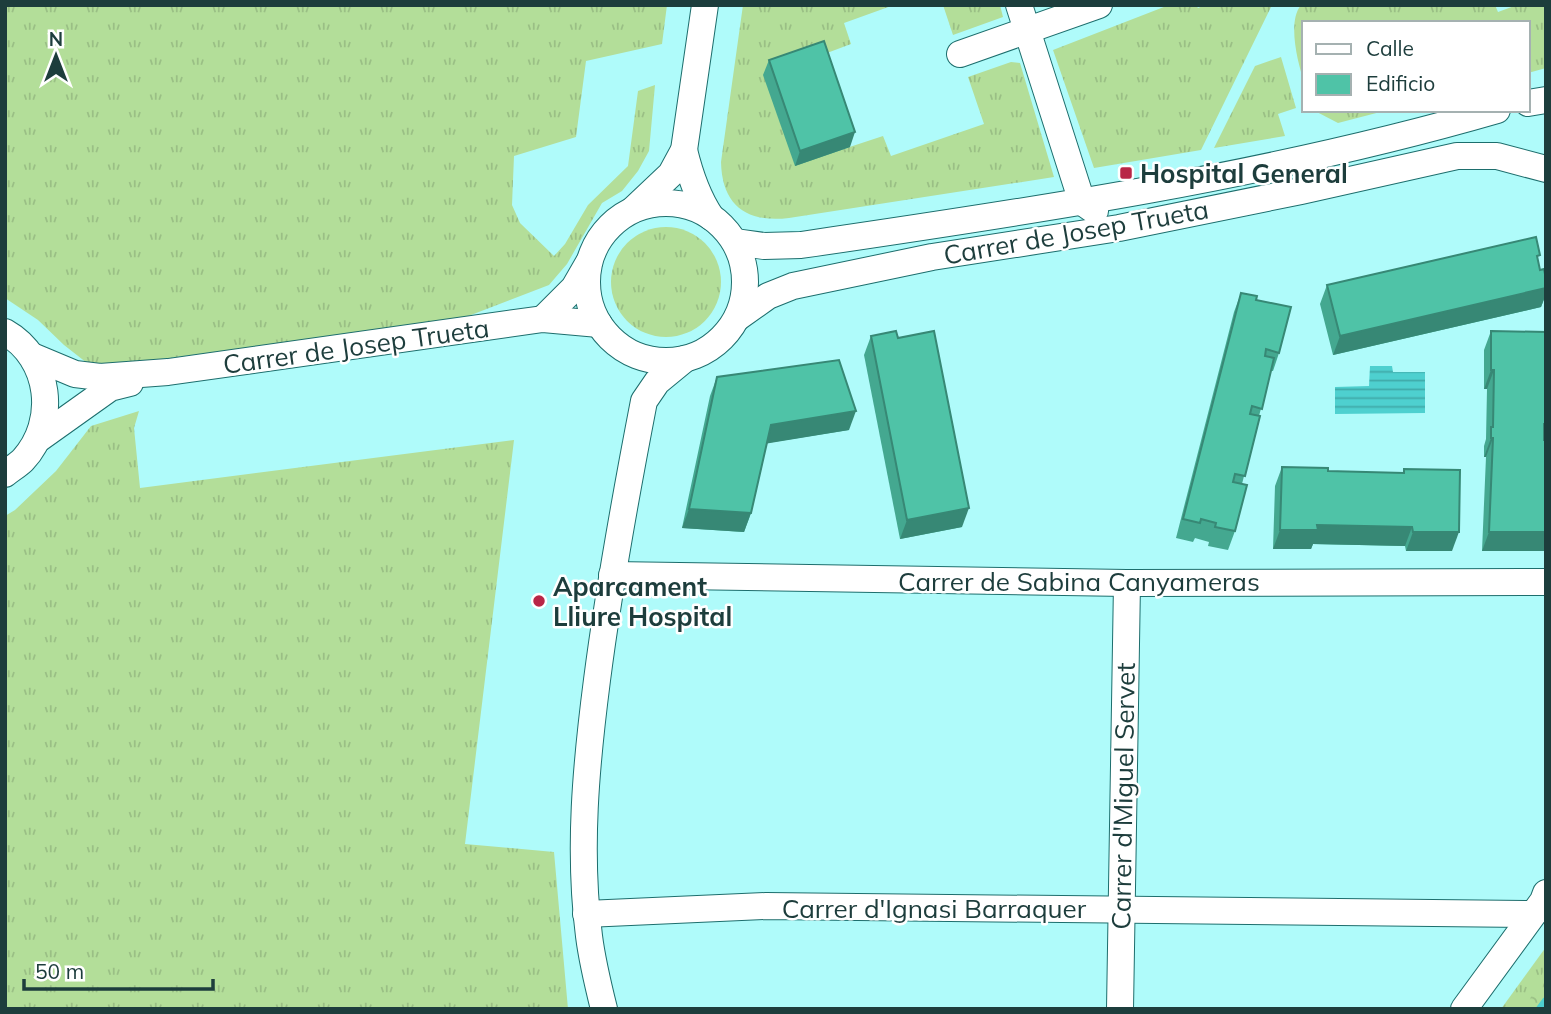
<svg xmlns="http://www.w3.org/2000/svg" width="1551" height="1014" font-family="Mulish,sans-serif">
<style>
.grass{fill:url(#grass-tufts)}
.forest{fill:url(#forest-crowns)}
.water{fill:url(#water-rules)}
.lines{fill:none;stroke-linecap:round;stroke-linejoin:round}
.stream{stroke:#4ed0cf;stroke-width:8}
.minor-casing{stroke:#1d6e6d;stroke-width:28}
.minor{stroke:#fff;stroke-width:26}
.wall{fill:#44a890}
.shaded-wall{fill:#378875}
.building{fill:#4fc3a7;stroke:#378875;stroke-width:2}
.poi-dot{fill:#b82647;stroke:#fff;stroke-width:2.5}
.labels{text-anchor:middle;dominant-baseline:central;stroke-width:5;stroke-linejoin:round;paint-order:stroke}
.poi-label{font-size:26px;font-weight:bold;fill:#1d3d3c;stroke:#fff;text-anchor:start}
.street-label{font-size:26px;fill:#1d3d3c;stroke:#fff}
</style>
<defs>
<pattern id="grass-tufts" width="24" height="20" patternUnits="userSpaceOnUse" patternTransform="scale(1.75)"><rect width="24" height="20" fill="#b3de99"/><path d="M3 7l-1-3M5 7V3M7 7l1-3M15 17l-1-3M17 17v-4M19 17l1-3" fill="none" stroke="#9abf85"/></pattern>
<pattern id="forest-crowns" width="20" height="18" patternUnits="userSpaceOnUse" patternTransform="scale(1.75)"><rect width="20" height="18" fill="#b3de99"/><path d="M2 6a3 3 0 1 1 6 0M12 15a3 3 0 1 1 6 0" fill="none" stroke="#9abf85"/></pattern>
<pattern id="water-rules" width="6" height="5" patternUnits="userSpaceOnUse" patternTransform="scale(1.75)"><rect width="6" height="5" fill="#4ed0cf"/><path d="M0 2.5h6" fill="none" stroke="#40aaa9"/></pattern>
</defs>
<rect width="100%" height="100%" fill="#affbfa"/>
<g class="grass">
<path d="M5 5H667L662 44 586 61 576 137 514 156 512 205 520 223 554 256 565 244 588 205 628 166 638 91 655 85 649 151 638 171 622 191 602 203 567 264 549 285 458 320 109 366 87 363 64 345 38 320 5 298Z"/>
<path d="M743 5H894L844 23 851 44 819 56 795 165 883 136 891 156 984 124 968 77 1011 62 1020 63 1054 177 789 218C747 223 722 206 721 162Z"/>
<path d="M943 5H1000L1003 17 953 35Z"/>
<path d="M1169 5H1196L1198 8 1205 5H1272L1201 150 1094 168 1053 50Z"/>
<path d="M1301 5H1495L1498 12 1517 5H1546V68L1528 73V23H1304V82C1298 63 1287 22 1301 5Z"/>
<path d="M1281 57 1296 108 1278 114 1285 136 1214 148 1255 66Z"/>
<path d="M1313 110H1388L1338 123Z"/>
<circle cx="666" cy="282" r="55"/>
<path d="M139 411 134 428 140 488 514 440 465 844 554 852 568 1009H5V516L15 510 56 471 91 426Z"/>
<path d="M1546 947V1009H1501Z"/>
</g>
<path class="forest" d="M1546 966V1009H1525Z"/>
<path class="water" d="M1370 366H1392L1393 372H1425V413L1335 414V387L1369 386Z"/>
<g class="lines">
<path class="stream" d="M1540 1009 1546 1001"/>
<g class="minor-casing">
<g id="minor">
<path d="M1019 5 1082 202 1095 211"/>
<path d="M960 54 1099 5"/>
<path d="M1528 103 1546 100"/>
<path d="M684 150C690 175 697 196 711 217"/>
<circle cx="666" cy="282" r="79"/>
<path d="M634 209 671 174 684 150 705 5"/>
<path d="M735 242 764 246 801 245C1034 211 1269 176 1497 110"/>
<path d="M737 318 768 296 793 286 932 257 1119 228 1301 191 1457 156H1497L1546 169"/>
<path d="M543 319 574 288 589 262"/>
<path d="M5 332C51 358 58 422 23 460 18 465 11 469 5 474"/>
<path d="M32 356 75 374 100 377 168 372 543 319 599 324"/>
<path d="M37 440 110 388 130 383"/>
<path d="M612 575 1127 583 1546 582"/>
<path d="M586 914 766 906 1533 914"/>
<path d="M604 1009C598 985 592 960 589 936 578 850 586 765 597 680 609 587 626 494 644 401L657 382 685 359"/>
<path d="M1120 1009 1127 583"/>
<path d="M1464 1009 1543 901 1546 893"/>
</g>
</g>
<use href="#minor" class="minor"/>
</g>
<g class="wall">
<path d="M769 60 850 147 795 166 763 75Z"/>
<path d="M1538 261 1540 270 1546 279V294L1541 307 1333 355 1320 304 1327 285Z"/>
<path d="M1241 293 1256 300 1279 353 1273 371H1271L1259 416 1242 484 1235 531 1228 550 1208 546 1209 542 1195 538 1193 542 1176 538 1234 312Z"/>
<path d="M1491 331 1546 332V431L1544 440H1546V546L1544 551H1482L1486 457H1484V446L1486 439 1487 389H1484V350Z"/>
<path d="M871 336 898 338 962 527 900 539 864 355Z"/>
<path d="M717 377 849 430 767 443 751 513 744 532 682 528 710 396Z"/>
<path d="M1282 467 1328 471 1403 473 1404 469 1452 551H1406L1405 546 1313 544 1311 549H1273L1275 486Z"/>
</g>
<g class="shaded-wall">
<path d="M855 132 850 147 795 166 800 151Z"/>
<path d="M1546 288V294L1541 307 1333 355 1340 336Z"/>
<path d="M1491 370H1494L1487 389H1484Z"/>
<path d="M856 411 849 430 764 444 771 425Z"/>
<path d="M1491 438H1493L1486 457H1484Z"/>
<path d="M969 508 962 527 900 539 907 520Z"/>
<path d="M689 509 751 513 744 532 682 528Z"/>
<path d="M1317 525 1412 527 1405 546 1313 544 1311 549H1273L1280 530Z"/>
<path d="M1413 532H1459L1452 551H1406Z"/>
<path d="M1489 532H1546V546L1544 551H1482Z"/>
</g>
<g class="building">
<path d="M824 41 855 132 800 151 769 60Z"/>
<path d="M1536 237 1540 255 1537 256 1540 270 1544 269 1546 279V288L1340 336 1327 285Z"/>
<path d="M1241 293 1257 296 1256 300 1291 307 1279 353 1266 349 1265 356 1274 358 1262 409 1252 406 1250 414 1260 416 1245 476 1235 474 1233 482 1247 485 1235 531 1215 527 1216 523 1201 519 1200 523 1183 519Z"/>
<path d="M896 331 898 338 934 331 969 508 907 520 871 336Z"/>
<path d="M1491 331 1546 332V424H1544V440H1546V532H1489L1493 438H1491V427H1493L1494 370H1491Z"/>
<path d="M839 360 856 411 771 425 751 513 689 509 717 377Z"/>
<path d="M1282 467 1328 468V471L1404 473V469L1460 470 1459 532H1413L1412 527 1317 525 1318 530H1280Z"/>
</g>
<g class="poi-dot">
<rect x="1119" y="166" width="14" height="14" rx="3.5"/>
<circle cx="539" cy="601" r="7"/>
</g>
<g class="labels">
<g class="poi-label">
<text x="1140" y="173">Hospital General</text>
<text x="553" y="586">Aparcament<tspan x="553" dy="30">Lliure Hospital</tspan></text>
</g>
<g class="street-label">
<text transform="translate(1076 232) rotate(-10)">Carrer de Josep Trueta</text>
<text transform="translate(356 346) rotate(-8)">Carrer de Josep Trueta</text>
<text x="1079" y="581">Carrer de Sabina Canyameras</text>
<text transform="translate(1123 796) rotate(-89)">Carrer d'Miguel Servet</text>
<text x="934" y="908">Carrer d'Ignasi Barraquer</text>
</g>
</g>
<rect width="1551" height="1014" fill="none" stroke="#1d3d3c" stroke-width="14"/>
<rect x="1302" y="21" width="228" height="91" fill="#ffffff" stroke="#a5b1b1" stroke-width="2"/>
<rect x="1316" y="44" width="35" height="10" fill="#ffffff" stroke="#a5b1b1" stroke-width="2"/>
<text x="1366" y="56" font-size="21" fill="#1d3d3c">Calle</text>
<rect x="1316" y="74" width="35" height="21" fill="#4fc3a7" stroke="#a5b1b1" stroke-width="2"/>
<text x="1366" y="91" font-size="21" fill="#1d3d3c">Edificio</text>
<g transform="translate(56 56)" stroke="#ffffff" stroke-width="5" paint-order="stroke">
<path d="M0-5L12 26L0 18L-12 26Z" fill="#1d3d3c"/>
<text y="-10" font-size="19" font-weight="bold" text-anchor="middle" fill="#1d3d3c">N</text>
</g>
<path d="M24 979v10h189v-10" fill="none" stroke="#1d3d3c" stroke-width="3.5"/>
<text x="35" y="979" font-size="21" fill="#1d3d3c" stroke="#ffffff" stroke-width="5" paint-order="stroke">50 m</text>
</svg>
